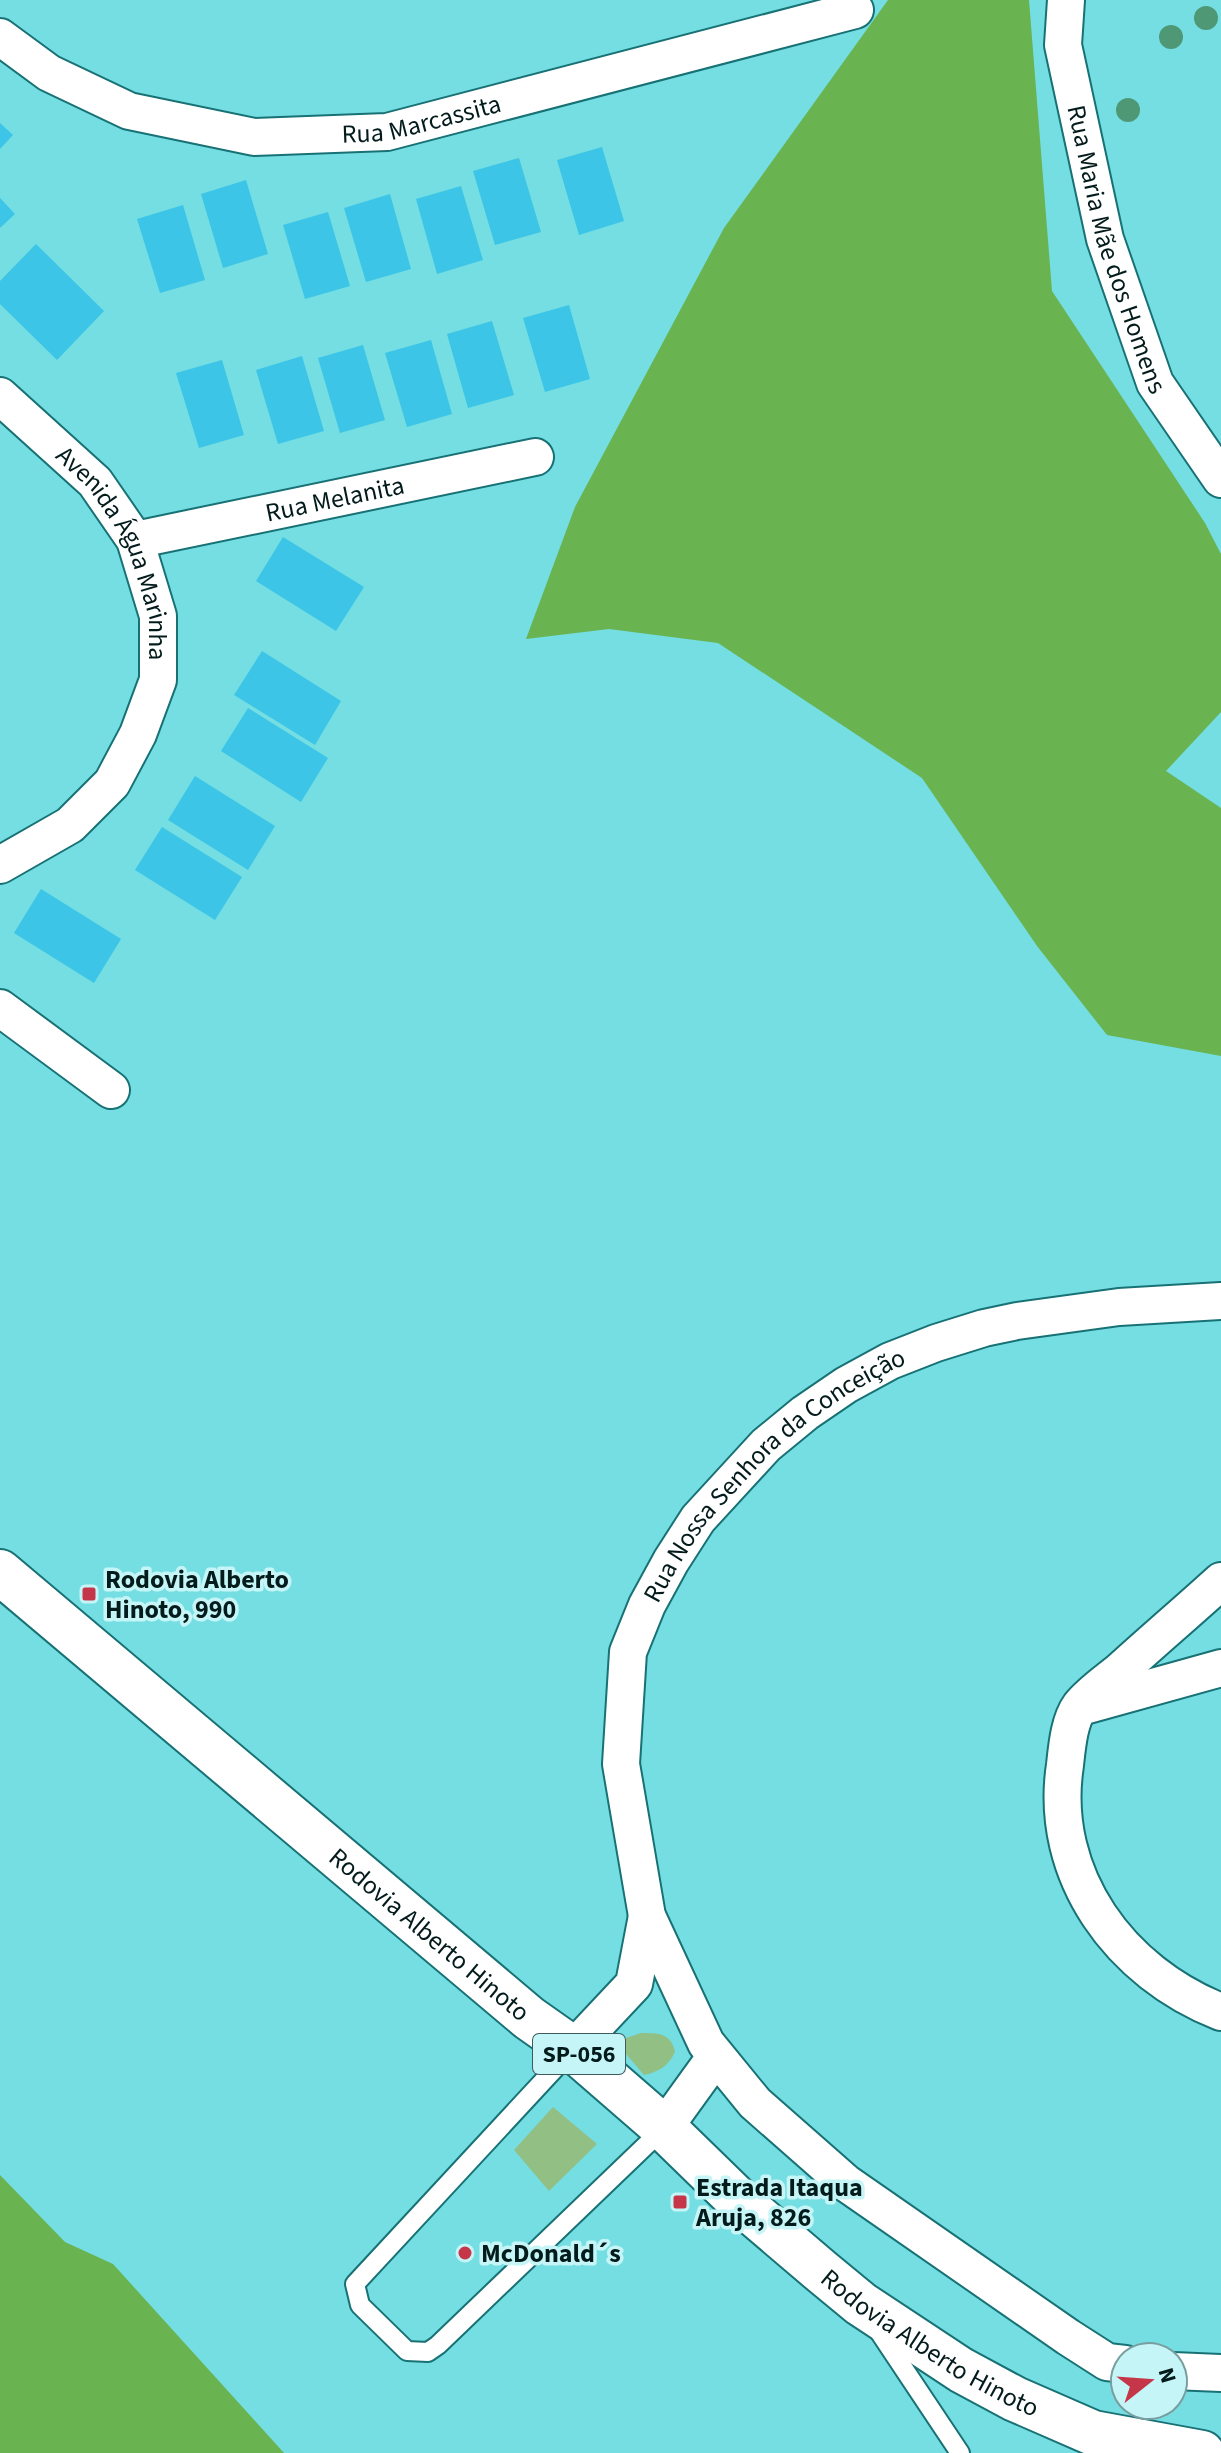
<svg xmlns="http://www.w3.org/2000/svg" width="1221" height="2453" font-family="'Source Sans 3',sans-serif">
<style>
.green{fill:#92c084}
.forest{fill:#69b350}
.building{fill:#3cc5e7}
.lines{fill:none;stroke-linecap:round;stroke-linejoin:round}
.service-casing{stroke:#187174;stroke-width:22}
.minor-casing{stroke:#187174;stroke-width:40}
.primary-casing{stroke:#187174;stroke-width:48}
.service{stroke:#fff;stroke-width:18}
.minor{stroke:#fff;stroke-width:36}
.primary{stroke:#fff;stroke-width:44}
.tree{fill:#4e9875}
.poi-dot{fill:#c63649;stroke:#c5f5f7;stroke-width:3}
.labels{text-anchor:middle;dominant-baseline:central;stroke-width:7;stroke-linejoin:round;paint-order:stroke}
.shield{fill:#c5f5f7;stroke:#3e5c5e;stroke-width:2}
.shield-label{font-size:24px;font-weight:bold;fill:#041b1c}
.street-label{font-size:26px;fill:#041b1c;stroke:#c5f5f7}
.poi-label{font-size:26px;font-weight:bold;fill:#041b1c;stroke:#c5f5f7;text-anchor:start}
</style>
<rect width="100%" height="100%" fill="#74dee2"/>
<g class="green">
<path d="M641 2033C659 2033 671 2033 675 2052 668 2066 659 2072 644 2075L625 2053 623 2039Z"/>
<path d="M553 2107 597 2144 549 2191 514 2150Z"/>
</g>
<g class="forest">
<path d="M888 0H1029L1052 291 1205 523 1221 554V712L1166 771 1221 808V1056L1107 1035 1037 946 922 778 718 643 609 629 526 639 575 507 724 228Z"/>
<path d="M0 2175 65 2242 113 2264 284 2453H0Z"/>
</g>
<g class="building">
<path d="M0 123 13 135 0 149Z"/>
<path d="M602 147 624 221 579 235 557 160Z"/>
<path d="M519 158 541 232 495 245 473 171Z"/>
<path d="M246 180 268 254 223 268 201 194Z"/>
<path d="M461 186 483 260 437 274 416 199Z"/>
<path d="M390 194 411 269 366 282 344 208Z"/>
<path d="M0 198 15 214 0 228Z"/>
<path d="M183 205 205 280 160 293 137 219Z"/>
<path d="M328 212 350 286 305 299 283 225Z"/>
<path d="M36 244 104 311 57 360 0 304V281Z"/>
<path d="M569 305 590 379 545 392 523 318Z"/>
<path d="M492 321 514 395 468 408 447 334Z"/>
<path d="M431 340 452 414 407 427 385 353Z"/>
<path d="M363 345 385 420 340 433 318 358Z"/>
<path d="M302 356 324 431 278 444 256 370Z"/>
<path d="M222 360 244 435 199 448 176 373Z"/>
<path d="M283 537 364 587 336 631 256 581Z"/>
<path d="M262 651 341 701 315 745 234 695Z"/>
<path d="M248 708 328 758 301 802 221 751Z"/>
<path d="M195 776 275 826 248 870 168 820Z"/>
<path d="M162 827 242 877 215 920 135 870Z"/>
<path d="M41 889 121 939 94 983 14 933Z"/>
</g>
<g class="lines">
<g class="service-casing">
<g id="service">
<path d="M573 2049 355 2284 360 2305 407 2351 428 2352 438 2345 664 2128"/>
<path d="M880 2333 960 2453"/>
</g>
</g>
<g class="minor-casing">
<g id="minor">
<path id="s1" d="M1066 0 1063 45 1105 239 1155 383 1221 479"/>
<path id="s2" d="M0 37 49 73 129 111 254 137 387 132 855 10"/>
<path id="s3" d="M0 396 95 482 135 540 158 616V680L138 734 112 783 70 825 0 865"/>
<path id="s4" d="M135 540 535 457"/>
<path d="M0 1008 111 1090"/>
<path d="M1221 1581C1188 1611 1154 1640 1121 1670 1108 1681 1090 1693 1080 1706 1069 1721 1067 1747 1065 1765 1048 1876 1121 1973 1221 2012"/>
<path d="M1088 1705 1221 1668"/>
<path d="M573 2049 634 1984 647 1916"/>
<path d="M664 2128 716 2056"/>
<path id="s5" d="M1125 2364 1107 2362 1068 2337 846 2183 755 2103 706 2043 647 1916 621 1764 628 1652 647 1605 671 1561 698 1519 766 1445 805 1413 846 1385 890 1361 936 1343 984 1328 1017 1321 1119 1307 1221 1301"/>
<path d="M1173 2371 1221 2373"/>
</g>
</g>
<g class="primary-casing">
<g id="primary">
<path id="s6" d="M0 1572 529 2018 573 2049 664 2128 740 2202 821 2271 861 2304 961 2370 1015 2399 1093 2433 1202 2453"/>
</g>
</g>
<use href="#service" class="service"/>
<use href="#minor" class="minor"/>
<use href="#primary" class="primary"/>
</g>
<g class="tree">
<circle cx="1206" cy="18" r="12"/>
<circle cx="1171" cy="37" r="12"/>
<circle cx="1128" cy="110" r="12"/>
</g>
<g class="poi-dot">
<rect x="81" y="1586" width="16" height="16" rx="4"/>
<rect x="672" y="2194" width="16" height="16" rx="4"/>
<circle cx="465" cy="2253" r="8"/>
</g>
<g class="labels">
<rect class="shield" x="533" y="2034" width="92" height="40" rx="6"/>
<g class="shield-label">
<text x="579" y="2054">SP-056</text>
</g>
<g class="street-label">
<text stroke="none"><textPath href="#s2" startOffset="446">Rua Marcassita</textPath></text>
<text stroke="none"><textPath href="#s1" startOffset="256">Rua Maria Mãe dos Homens</textPath></text>
<text stroke="none"><textPath href="#s4" startOffset="204">Rua Melanita</textPath></text>
<text stroke="none"><textPath href="#s3" startOffset="202">Avenida Água Marinha</textPath></text>
<text stroke="none"><textPath href="#s5" startOffset="1176">Rua Nossa Senhora da Conceição</textPath></text>
<text stroke="none"><textPath href="#s6" startOffset="562">Rodovia Alberto Hinoto</textPath></text>
<text stroke="none"><textPath href="#s6" startOffset="1210">Rodovia Alberto Hinoto</textPath></text>
</g>
<g class="poi-label">
<text x="105" y="1579">Rodovia Alberto<tspan x="105" dy="30">Hinoto, 990</tspan></text>
<text x="696" y="2187">Estrada Itaqua<tspan x="696" dy="30">Aruja, 826</tspan></text>
<text x="481" y="2253">McDonald´s</text>
</g>
</g>
<g transform="translate(1149 2381) rotate(73)"><circle r="38" fill="#c5f5f7" stroke="#789e9f" stroke-width="2"/>
<path d="M0-6L14 30L0 20L-14 30Z" fill="#c63649"/>
<text y="-12" font-size="22" font-weight="bold" text-anchor="middle" fill="#041b1c">N</text>
</g>
</svg>
